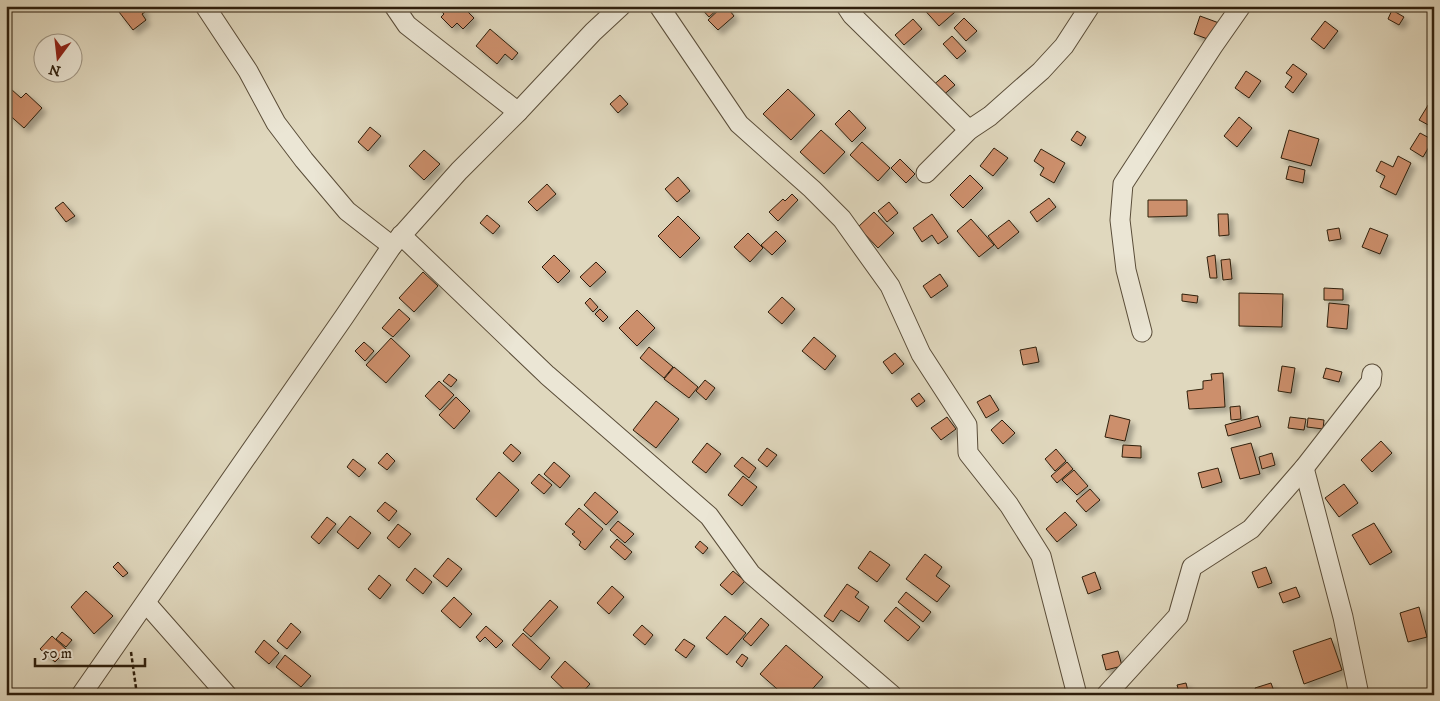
<svg xmlns="http://www.w3.org/2000/svg" width="1440" height="701" font-family="'IM FELL DW Pica',serif">
<style>
.building{fill:#cc8f6c;stroke:#2e1f0d;filter:url(#shadow)}
.lines{fill:none;stroke-linecap:round;stroke-linejoin:round}
.minor-casing{stroke:#5a4d39;stroke-width:21}
.path{stroke:#2e1f0d;stroke-width:2.5;stroke-dasharray:4 2.5;stroke-linecap:butt}
.minor{stroke:#ebe6d5;stroke-width:19}
</style>
<defs>
<filter id="shadow"><feDropShadow dx="4.5" dy="4.5" stdDeviation="2.5" flood-color="#0004"/></filter>
</defs>
<rect width="100%" height="100%" fill="#e0d8be"/>
<filter id="stains"><feTurbulence type="fractalNoise" baseFrequency=".004" numOctaves="4"/><feColorMatrix values="0 0 0 0 .2 0 0 0 0 .09 0 0 0 0 .02 0 0 0 .5 -.17"/></filter>
<radialGradient id="worn" r=".72"><stop offset=".6" stop-color="#630" stop-opacity="0"/><stop offset="1" stop-color="#630" stop-opacity=".3"/></radialGradient>
<g class="building">
<path d="M126 6H141L145 12 142 14 146 20 133 30 119 12Z"/>
<path d="M437 6H462L474 18 463 29 457 23 452 28 441 17 444 14Z"/>
<path d="M699 6H716L718 9 709 17Z"/>
<path d="M723 6H726L734 16 718 30 708 20Z"/>
<path d="M921 6H949L955 12 939 26Z"/>
<path d="M1392 10 1404 17 1399 25 1388 19Z"/>
<path d="M1200 16 1219 23 1213 41 1194 34Z"/>
<path d="M964 18 977 31 966 41 954 28Z"/>
<path d="M913 19 922 29 904 45 895 35Z"/>
<path d="M1325 21 1338 31 1324 49 1311 39Z"/>
<path d="M490 29 518 53 512 60 505 54 497 64 476 46Z"/>
<path d="M952 36 966 51 957 59 943 44Z"/>
<path d="M1293 64 1307 74 1293 93 1285 87 1292 77 1286 73Z"/>
<path d="M1246 71 1261 81 1249 98 1235 88Z"/>
<path d="M945 75 955 85 941 97 931 87Z"/>
<path d="M11 89 21 98 26 93 42 108 24 128 6 112V94Z"/>
<path d="M788 89 815 115 791 140 763 114Z"/>
<path d="M620 95 628 104 618 113 610 104Z"/>
<path d="M1433 97H1434V128L1419 120Z"/>
<path d="M849 110 866 128 852 142 835 124Z"/>
<path d="M1239 117 1252 128 1237 147 1224 136Z"/>
<path d="M370 127 381 136 368 151 358 142Z"/>
<path d="M821 130 845 152 824 174 800 152Z"/>
<path d="M1289 130 1319 139 1311 166 1281 158Z"/>
<path d="M1077 131 1086 137 1081 146 1071 140Z"/>
<path d="M1420 133 1433 140 1423 157 1410 149Z"/>
<path d="M862 142 890 168 878 181 850 155Z"/>
<path d="M994 148 1008 158 993 176 980 166Z"/>
<path d="M1041 149 1065 163 1054 183 1040 175 1044 168 1034 161Z"/>
<path d="M424 150 440 164 424 180 409 166Z"/>
<path d="M1398 156 1411 163 1396 195 1380 187 1385 176 1376 171 1381 161 1393 167Z"/>
<path d="M900 159 915 174 906 183 891 168Z"/>
<path d="M1289 166 1305 170 1303 183 1286 179Z"/>
<path d="M970 175 983 188 963 208 950 195Z"/>
<path d="M678 177 690 191 677 202 665 189Z"/>
<path d="M547 184 556 194 537 211 528 202Z"/>
<path d="M792 194 798 200 778 221 769 212 783 199 785 201Z"/>
<path d="M1049 198 1056 207 1037 222 1030 212Z"/>
<path d="M1148 200H1187V216L1148 217Z"/>
<path d="M63 202 75 216 66 222 55 208Z"/>
<path d="M889 202 898 213 887 222 878 211Z"/>
<path d="M874 212 894 233 878 248 858 227Z"/>
<path d="M932 214 948 237 938 244 932 235 922 242 913 228Z"/>
<path d="M1218 214H1228L1229 235 1219 236Z"/>
<path d="M487 215 500 226 493 234 480 223Z"/>
<path d="M678 216 700 238 680 258 658 236Z"/>
<path d="M971 219 994 245 979 257 957 231Z"/>
<path d="M1009 220 1019 232 998 249 988 236Z"/>
<path d="M1339 228 1341 239 1329 241 1327 230Z"/>
<path d="M1370 228 1388 235 1380 254 1362 247Z"/>
<path d="M776 231 786 241 772 255 761 245Z"/>
<path d="M748 233 763 248 750 262 734 247Z"/>
<path d="M554 255 570 271 558 283 542 267Z"/>
<path d="M1215 255 1217 278H1210L1207 257Z"/>
<path d="M1230 259 1232 279 1223 280 1221 260Z"/>
<path d="M596 262 606 272 590 287 580 277Z"/>
<path d="M423 272 438 286 414 312 399 298Z"/>
<path d="M940 274 948 286 931 298 923 286Z"/>
<path d="M1324 288 1343 289V300H1324Z"/>
<path d="M1239 293 1283 294 1282 327 1239 326Z"/>
<path d="M1182 294 1198 296 1197 303 1182 301Z"/>
<path d="M782 297 795 309 782 324 768 312Z"/>
<path d="M590 298 598 307 593 312 585 303Z"/>
<path d="M1329 303 1349 305 1347 329 1327 327Z"/>
<path d="M399 309 410 319 393 337 382 328Z"/>
<path d="M600 309 608 317 603 322 595 314Z"/>
<path d="M637 310 655 328 637 346 619 328Z"/>
<path d="M814 337 836 356 825 370 802 351Z"/>
<path d="M391 338 410 356 386 383 366 365Z"/>
<path d="M364 342 374 351 365 361 355 351Z"/>
<path d="M649 347 673 367 664 378 640 358Z"/>
<path d="M1036 347 1039 362 1023 365 1020 350Z"/>
<path d="M895 353 904 364 892 374 883 362Z"/>
<path d="M1282 366 1295 368 1291 393 1278 391Z"/>
<path d="M674 367 698 387 689 398 664 379Z"/>
<path d="M1326 368 1342 372 1339 382 1323 378Z"/>
<path d="M1223 373 1225 407 1189 409 1187 391 1203 389V381L1212 380 1211 374Z"/>
<path d="M449 374 457 380 451 387 443 381Z"/>
<path d="M705 380 715 388 706 400 696 391Z"/>
<path d="M439 381 454 395 440 410 425 396Z"/>
<path d="M919 393 925 401 917 407 911 399Z"/>
<path d="M990 395 999 410 986 418 977 402Z"/>
<path d="M456 397 470 411 454 429 439 415Z"/>
<path d="M656 401 679 419 656 448 633 430Z"/>
<path d="M1240 406 1241 419 1231 420 1230 407Z"/>
<path d="M1110 415 1130 420 1125 441 1105 437Z"/>
<path d="M1258 416 1261 427 1228 436 1225 425Z"/>
<path d="M947 417 956 429 941 440 931 428Z"/>
<path d="M1290 417 1306 419 1304 430 1288 428Z"/>
<path d="M1308 418 1324 420 1323 429 1307 427Z"/>
<path d="M1002 420 1015 433 1003 444 991 430Z"/>
<path d="M1381 441 1392 453 1372 472 1361 460Z"/>
<path d="M707 443 721 454 706 473 692 462Z"/>
<path d="M1251 443 1260 474 1240 479 1231 448Z"/>
<path d="M511 444 521 453 513 462 503 453Z"/>
<path d="M1123 445 1141 446V458L1122 457Z"/>
<path d="M767 448 777 455 767 467 758 460Z"/>
<path d="M1056 449 1066 461 1055 471 1045 459Z"/>
<path d="M387 453 395 461 387 470 378 463Z"/>
<path d="M1272 453 1275 465 1262 469 1259 457Z"/>
<path d="M742 457 756 468 749 478 734 466Z"/>
<path d="M353 459 366 469 359 477 347 467Z"/>
<path d="M554 462 570 476 560 488 544 474Z"/>
<path d="M1067 462 1073 469 1057 483 1051 476Z"/>
<path d="M1218 468 1222 482 1202 488 1198 473Z"/>
<path d="M1074 470 1088 486 1077 495 1062 480Z"/>
<path d="M499 472 519 490 496 517 476 499Z"/>
<path d="M539 474 552 485 544 494 531 483Z"/>
<path d="M743 476 757 487 742 506 728 495Z"/>
<path d="M1344 484 1358 503 1339 517 1325 498Z"/>
<path d="M1090 489 1100 500 1086 512 1076 501Z"/>
<path d="M595 492 618 512 606 525 584 505Z"/>
<path d="M385 502 397 511 389 521 377 511Z"/>
<path d="M579 508 603 529 585 550 579 545 581 542 572 534 575 532 565 524Z"/>
<path d="M1065 512 1077 525 1057 542 1046 529Z"/>
<path d="M350 516 371 533 358 549 337 532Z"/>
<path d="M327 517 336 524 319 544 311 537Z"/>
<path d="M618 521 634 534 625 543 610 530Z"/>
<path d="M1374 523 1392 552 1370 565 1352 535Z"/>
<path d="M398 524 411 534 399 548 387 538Z"/>
<path d="M617 539 632 552 625 560 610 547Z"/>
<path d="M700 541 708 548 703 554 695 547Z"/>
<path d="M870 551 890 565 877 582 858 568Z"/>
<path d="M925 554 942 567 936 576 950 586 937 602 906 579Z"/>
<path d="M448 558 462 569 447 587 433 576Z"/>
<path d="M118 562 128 573 123 577 113 567Z"/>
<path d="M1266 567 1272 583 1258 588 1252 572Z"/>
<path d="M415 568 432 582 423 594 406 580Z"/>
<path d="M733 571 745 581 732 595 720 585Z"/>
<path d="M1095 572 1101 589 1088 594 1082 577Z"/>
<path d="M379 575 391 585 380 599 368 589Z"/>
<path d="M847 584 859 592 855 597 869 607 859 622 841 610 833 622 824 616Z"/>
<path d="M612 586 624 597 609 614 597 603Z"/>
<path d="M1296 587 1300 597 1283 603 1279 593Z"/>
<path d="M86 591 113 616 94 634 71 607Z"/>
<path d="M906 592 931 612 923 622 898 602Z"/>
<path d="M454 597 472 614 460 628 441 611Z"/>
<path d="M550 600 558 607 531 637 523 630Z"/>
<path d="M896 607 920 627 908 641 884 621Z"/>
<path d="M1419 607 1427 637 1408 642 1400 613Z"/>
<path d="M725 616 746 633 727 655 706 638Z"/>
<path d="M761 618 769 625 751 646 743 639Z"/>
<path d="M291 623 301 632 287 649 277 641Z"/>
<path d="M642 625 653 635 645 645 633 635Z"/>
<path d="M486 626 503 641 496 648 485 637 480 642 476 637Z"/>
<path d="M62 632 72 640 66 647 56 639Z"/>
<path d="M523 633 550 658 540 670 512 645Z"/>
<path d="M52 636 67 650 55 662 40 649Z"/>
<path d="M1331 638 1342 670 1304 684 1293 651Z"/>
<path d="M684 639 695 646 686 658 675 650Z"/>
<path d="M264 640 279 653 269 664 255 652Z"/>
<path d="M786 645 823 677 807 695H784L760 674Z"/>
<path d="M1118 651 1122 666 1106 670 1102 655Z"/>
<path d="M742 654 748 658 742 667 736 662Z"/>
<path d="M285 655 311 676 301 687 276 667Z"/>
<path d="M565 661 590 684 580 695H570L551 677Z"/>
<path d="M1186 683 1189 695H1180L1177 685Z"/>
<path d="M1271 683 1275 694 1257 695 1255 688Z"/>
</g>
<g class="lines">
<g class="minor-casing">
<g id="minor">
<path d="M205 6 248 71 276 123 304 160 347 211 392 246"/>
<path d="M394 6 407 25 518 112"/>
<path d="M659 6 739 124 812 189 842 219 890 286 921 354 967 425 968 453 1009 505 1041 556 1077 695"/>
<path d="M846 6 852 15 969 130"/>
<path d="M926 173 969 130 990 116 1041 71 1064 46 1090 6"/>
<path d="M401 235 547 375 709 516 751 574 892 695"/>
<path d="M1142 332 1126 270 1120 220 1123 184 1213 46 1241 6"/>
<path d="M1304 468 1343 617 1359 695"/>
<path d="M146 603 227 695"/>
<path d="M81 695 344 317 392 246 459 171 518 112 593 32 621 6"/>
<path d="M1106 695 1178 616 1192 567 1251 529 1304 468 1371 382 1372 374"/>
</g>
</g>
<path class="path" d="M131 652 137 695"/>
<use href="#minor" class="minor"/>
</g>
<rect width="1440" height="701" fill="none" stroke="#e0d8be" stroke-width="25"/>
<rect x="8" y="8" width="1425" height="686" fill="none" stroke="#2e1f0d" stroke-width="2.5"/>
<rect x="12" y="12" width="1415" height="676" fill="none" stroke="#2e1f0d"/>
<g transform="translate(58 58) rotate(195)"><circle r="24" fill="#ebe6d5" stroke="#9f9685"/>
<path d="M0-4L9 19L0 12L-9 19Z" fill="#8f2418"/>
<text y="-8" font-size="14" font-weight="bold" text-anchor="middle" fill="#2e1f0d">N</text>
</g>
<path d="M35 658v8h110v-8" fill="none" stroke="#2e1f0d" stroke-width="2.5"/>
<text x="42" y="658" font-size="15" fill="#2e1f0d" stroke="#ebe6d5" stroke-width="4" paint-order="stroke">50 m</text>
<rect width="100%" height="100%" filter="url(#stains)"/>
<rect width="100%" height="100%" fill="url(#worn)"/>
</svg>
